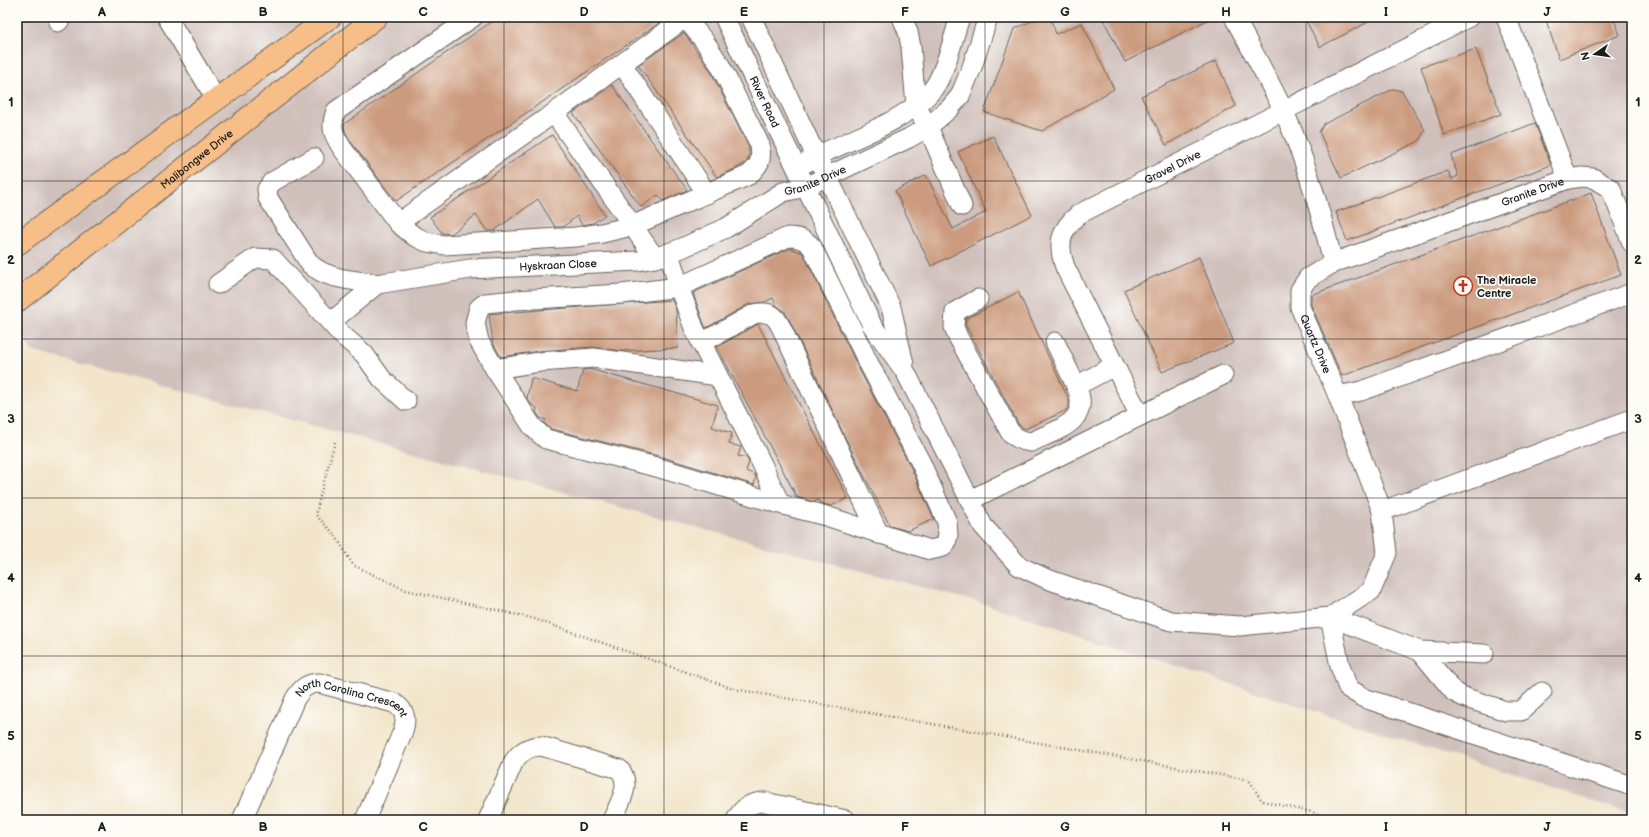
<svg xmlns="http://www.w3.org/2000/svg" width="1649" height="837" font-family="'Balsamiq Sans',sans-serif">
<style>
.industrial{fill:#d0c0bc}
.building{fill:#cc9b7f}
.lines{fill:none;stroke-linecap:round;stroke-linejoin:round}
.minor-casing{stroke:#676259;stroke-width:21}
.major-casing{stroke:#676259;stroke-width:24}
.path{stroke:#676259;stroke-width:2.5;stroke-dasharray:1 3;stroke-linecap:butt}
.minor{stroke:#fff;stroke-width:19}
.major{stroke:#f7be88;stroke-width:22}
.grid{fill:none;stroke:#1c1c1c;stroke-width:1;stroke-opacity:0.55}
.labels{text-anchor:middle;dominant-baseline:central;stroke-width:3.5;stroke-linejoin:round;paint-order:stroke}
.street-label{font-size:11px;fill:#1c1c1c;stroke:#fdfcf7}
.poi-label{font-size:11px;font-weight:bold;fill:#1c1c1c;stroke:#fdfcf7;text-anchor:start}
.neatline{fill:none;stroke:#1c1c1c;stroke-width:1.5}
.grid-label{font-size:13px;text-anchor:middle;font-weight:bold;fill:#1c1c1c}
</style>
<rect width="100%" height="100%" fill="#fdfcf7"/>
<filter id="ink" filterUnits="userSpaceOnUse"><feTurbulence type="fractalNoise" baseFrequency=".025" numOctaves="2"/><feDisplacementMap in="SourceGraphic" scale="8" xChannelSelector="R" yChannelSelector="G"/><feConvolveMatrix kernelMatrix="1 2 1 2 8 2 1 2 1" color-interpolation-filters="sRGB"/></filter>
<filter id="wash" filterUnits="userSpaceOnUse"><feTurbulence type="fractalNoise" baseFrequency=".012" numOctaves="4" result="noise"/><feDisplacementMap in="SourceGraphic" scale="16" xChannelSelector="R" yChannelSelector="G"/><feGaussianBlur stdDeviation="0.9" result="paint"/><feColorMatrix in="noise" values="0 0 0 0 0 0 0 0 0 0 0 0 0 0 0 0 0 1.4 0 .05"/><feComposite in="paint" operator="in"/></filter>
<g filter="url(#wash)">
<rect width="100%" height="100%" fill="#f2e5ca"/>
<path class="industrial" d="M17 17H1632V814L985 604 32 351 17 327Z"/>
<g id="blocks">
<g class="building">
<path d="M498 17H668L396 201 351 142 345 131 344 124Z"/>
<path d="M1040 17H1050L1056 34 1082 23 1114 89 1042 131 984 112 1014 29Z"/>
<path d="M1102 17H1213L1125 62Z"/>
<path d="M1304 17H1378L1320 47Z"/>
<path d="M1545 17H1613L1620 35 1559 59Z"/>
<path d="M684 33 710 70 749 148V157L746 163 737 168 717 177 638 65Z"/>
<path d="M1476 49 1501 114 1444 135 1421 67Z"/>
<path d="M1216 61 1236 106 1166 145 1141 96Z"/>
<path d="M612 85 687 190 663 201 658 195 641 207 573 113Z"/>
<path d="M1393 89 1402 91 1425 130 1419 141 1341 178 1319 132 1324 124Z"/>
<path d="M1535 123 1551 165 1347 241 1336 212 1448 171 1452 179 1458 176 1451 155Z"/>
<path d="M552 135 605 215 593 223 582 225 577 216 563 227H555L538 199 494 231H487L476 215 451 234 442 233 430 217Z"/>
<path d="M993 136 1032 215 931 266 895 191 926 175 953 229 986 212 958 152Z"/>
<path d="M1591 193 1621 275 1342 376 1311 305V295Z"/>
<path d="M790 248 803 253 858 367 911 468 934 519 908 531 890 526 851 450 791 323 785 312 776 305 773 298 765 302 749 304 706 328 704 324 693 293Z"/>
<path d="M1199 257 1234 343 1162 372 1124 290Z"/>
<path d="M1018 292 1069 400V406L1065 411 1025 429 1019 425 965 324 966 319Z"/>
<path d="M672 300 676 310 678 348 621 351 593 347 539 351 501 357 493 343 489 314Z"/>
<path d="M758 324 848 498 831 506 820 503 818 500 814 502 797 497 717 347Z"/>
<path d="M589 369 718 405 712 427 732 433 729 444 741 447 738 456 747 458 749 462 746 471 754 474 756 477 754 485 659 456 551 429 544 423 546 420 540 418 536 412 537 408 532 405 527 398 531 378 577 391 583 370Z"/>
</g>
</g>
</g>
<g filter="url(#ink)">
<use href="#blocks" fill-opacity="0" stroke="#676259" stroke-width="1"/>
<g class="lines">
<g class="minor-casing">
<g id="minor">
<path d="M167 17 216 99"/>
<path d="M473 17 336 111C330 127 333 134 342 148L398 223 414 236 427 242 444 245 576 237 602 233 632 226 749 175C760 164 762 161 760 145L720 65 705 42 685 17"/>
<path id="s1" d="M724 17 872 325 906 373 983 526 1019 566 1047 579 1171 621 1240 626 1330 617 1371 591 1387 553 1382 511 1338 396"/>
<path d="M751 17 816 156 827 176 891 307 904 364"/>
<path d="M902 17 908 32 911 47 916 106 928 127 962 206"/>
<path id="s2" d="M1234 17C1251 49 1269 80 1284 112 1306 160 1321 212 1333 263L1308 278 1300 290V307L1338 396 1361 391 1632 293"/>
<path d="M58 22 62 17"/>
<path d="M622 64 707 194"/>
<path d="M554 113 655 258"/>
<path d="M314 158 272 182 267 189 268 198 310 264C327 280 356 280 377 284"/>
<path d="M807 162 816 156C851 140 915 117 935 86 947 67 953 38 960 17"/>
<path d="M1568 179 1582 177 1593 178 1611 189 1632 243"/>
<path d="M398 223 554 113 685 18"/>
<path d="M669 253 679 287 694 328 762 464 780 504 826 516 930 550 943 547 946 543 948 535 947 522 921 463 868 362 812 247C805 239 798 237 788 237L679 287 622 294 515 300 485 303 479 308 475 323 479 341 495 369 532 426 540 434 546 439 656 467 780 504"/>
<path id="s3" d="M1333 263 1568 179 1506 17"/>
<path d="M218 284 255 258 273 259 341 334 364 354 382 379 406 401"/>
<path d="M978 299 955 312 954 327 958 337 1010 432C1017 439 1022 441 1031 442 1056 430 1093 422 1076 386L1114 366"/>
<path id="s4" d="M331 322 377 284 470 269 638 261 655 258 682 248 726 228 783 192 805 187 909 138 928 127 950 108 960 96 972 67 988 17"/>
<path d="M1055 342 1076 386"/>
<path d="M701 343 754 314C776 308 779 323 787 340L879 534"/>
<path d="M495 369 540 362 594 358 718 376"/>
<path id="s5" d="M1140 416 1065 267C1057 244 1060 230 1079 214L1469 17"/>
<path d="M970 500 1223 375"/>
<path d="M1382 511 1632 419"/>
<path d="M1330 617 1340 666 1348 688 1364 698 1632 786"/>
<path d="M1330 617 1420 651 1454 692 1466 698 1506 711H1521L1542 692"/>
<path d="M1420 651 1484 654"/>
<path id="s6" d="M242 820 295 699C301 689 307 683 319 683L394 703C405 710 407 719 403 731L365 820"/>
<path d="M488 820 514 761C521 751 529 746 541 746L619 769C633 784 619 804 612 820"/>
<path d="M736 820C742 808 751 802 765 802L846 820"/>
</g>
</g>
<g class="major-casing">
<g id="major">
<path d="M17 244 330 17"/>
<path id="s7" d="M17 301 376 17"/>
</g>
</g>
<path class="path" d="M335 442 320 496 316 515 335 535 353 565 406 590 532 618 734 689 1249 780 1262 801 1316 813 1320 820"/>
<use href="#minor" class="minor"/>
<use href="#major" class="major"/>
</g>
</g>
<path class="grid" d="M182 17V820M343 17V820M504 17V820M664 17V820M824 17V820M985 17V820M1146 17V820M1306 17V820M1466 17V820M17 181H1632M17 339H1632M17 498H1632M17 656H1632"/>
<defs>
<g id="church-ring" transform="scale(1)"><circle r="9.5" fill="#fdfcf7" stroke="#c8321e" stroke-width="1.5"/><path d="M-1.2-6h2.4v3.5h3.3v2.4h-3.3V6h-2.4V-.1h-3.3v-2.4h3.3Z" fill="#c8321e"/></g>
</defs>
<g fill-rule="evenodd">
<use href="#church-ring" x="1463" y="286"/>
</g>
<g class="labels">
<g class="street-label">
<text stroke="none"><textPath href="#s1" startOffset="94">River Road</textPath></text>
<text stroke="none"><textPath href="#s7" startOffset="229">Malibongwe Drive</textPath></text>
<text stroke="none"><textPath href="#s5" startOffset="331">Gravel Drive</textPath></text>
<text stroke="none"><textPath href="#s4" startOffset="518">Granite Drive</textPath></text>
<text stroke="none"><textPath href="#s3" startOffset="212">Granite Drive</textPath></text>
<text stroke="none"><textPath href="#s4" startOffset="242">Hyskraan Close</textPath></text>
<text stroke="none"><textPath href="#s2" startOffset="367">Quartz Drive</textPath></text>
<text stroke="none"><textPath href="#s6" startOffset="197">North Carolina Crescent</textPath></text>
</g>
<g class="poi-label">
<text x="1477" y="280">The Miracle<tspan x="1477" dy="13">Centre</tspan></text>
</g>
</g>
<rect width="1649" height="837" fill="none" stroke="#fdfcf7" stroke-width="44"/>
<g transform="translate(1595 54) rotate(257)" stroke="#fdfcf7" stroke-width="3" paint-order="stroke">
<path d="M0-3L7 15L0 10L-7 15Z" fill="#1c1c1c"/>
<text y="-6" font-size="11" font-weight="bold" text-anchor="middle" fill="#1c1c1c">N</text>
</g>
<rect x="22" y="22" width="1605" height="793" class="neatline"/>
<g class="grid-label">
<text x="102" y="16">A</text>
<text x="263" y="16">B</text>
<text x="423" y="16">C</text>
<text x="584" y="16">D</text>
<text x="744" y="16">E</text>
<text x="905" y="16">F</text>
<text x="1065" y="16">G</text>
<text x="1226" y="16">H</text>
<text x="1386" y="16">I</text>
<text x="1547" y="16">J</text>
<text x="11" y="106">1</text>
<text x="1638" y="106">1</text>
<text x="11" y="264">2</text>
<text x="1638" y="264">2</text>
<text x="11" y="423">3</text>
<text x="1638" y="423">3</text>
<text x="11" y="582">4</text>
<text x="1638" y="582">4</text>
<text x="11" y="740">5</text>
<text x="1638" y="740">5</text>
<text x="102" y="831">A</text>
<text x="263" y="831">B</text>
<text x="423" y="831">C</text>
<text x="584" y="831">D</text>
<text x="744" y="831">E</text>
<text x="905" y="831">F</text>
<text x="1065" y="831">G</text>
<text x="1226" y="831">H</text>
<text x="1386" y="831">I</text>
<text x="1547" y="831">J</text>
</g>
</svg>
